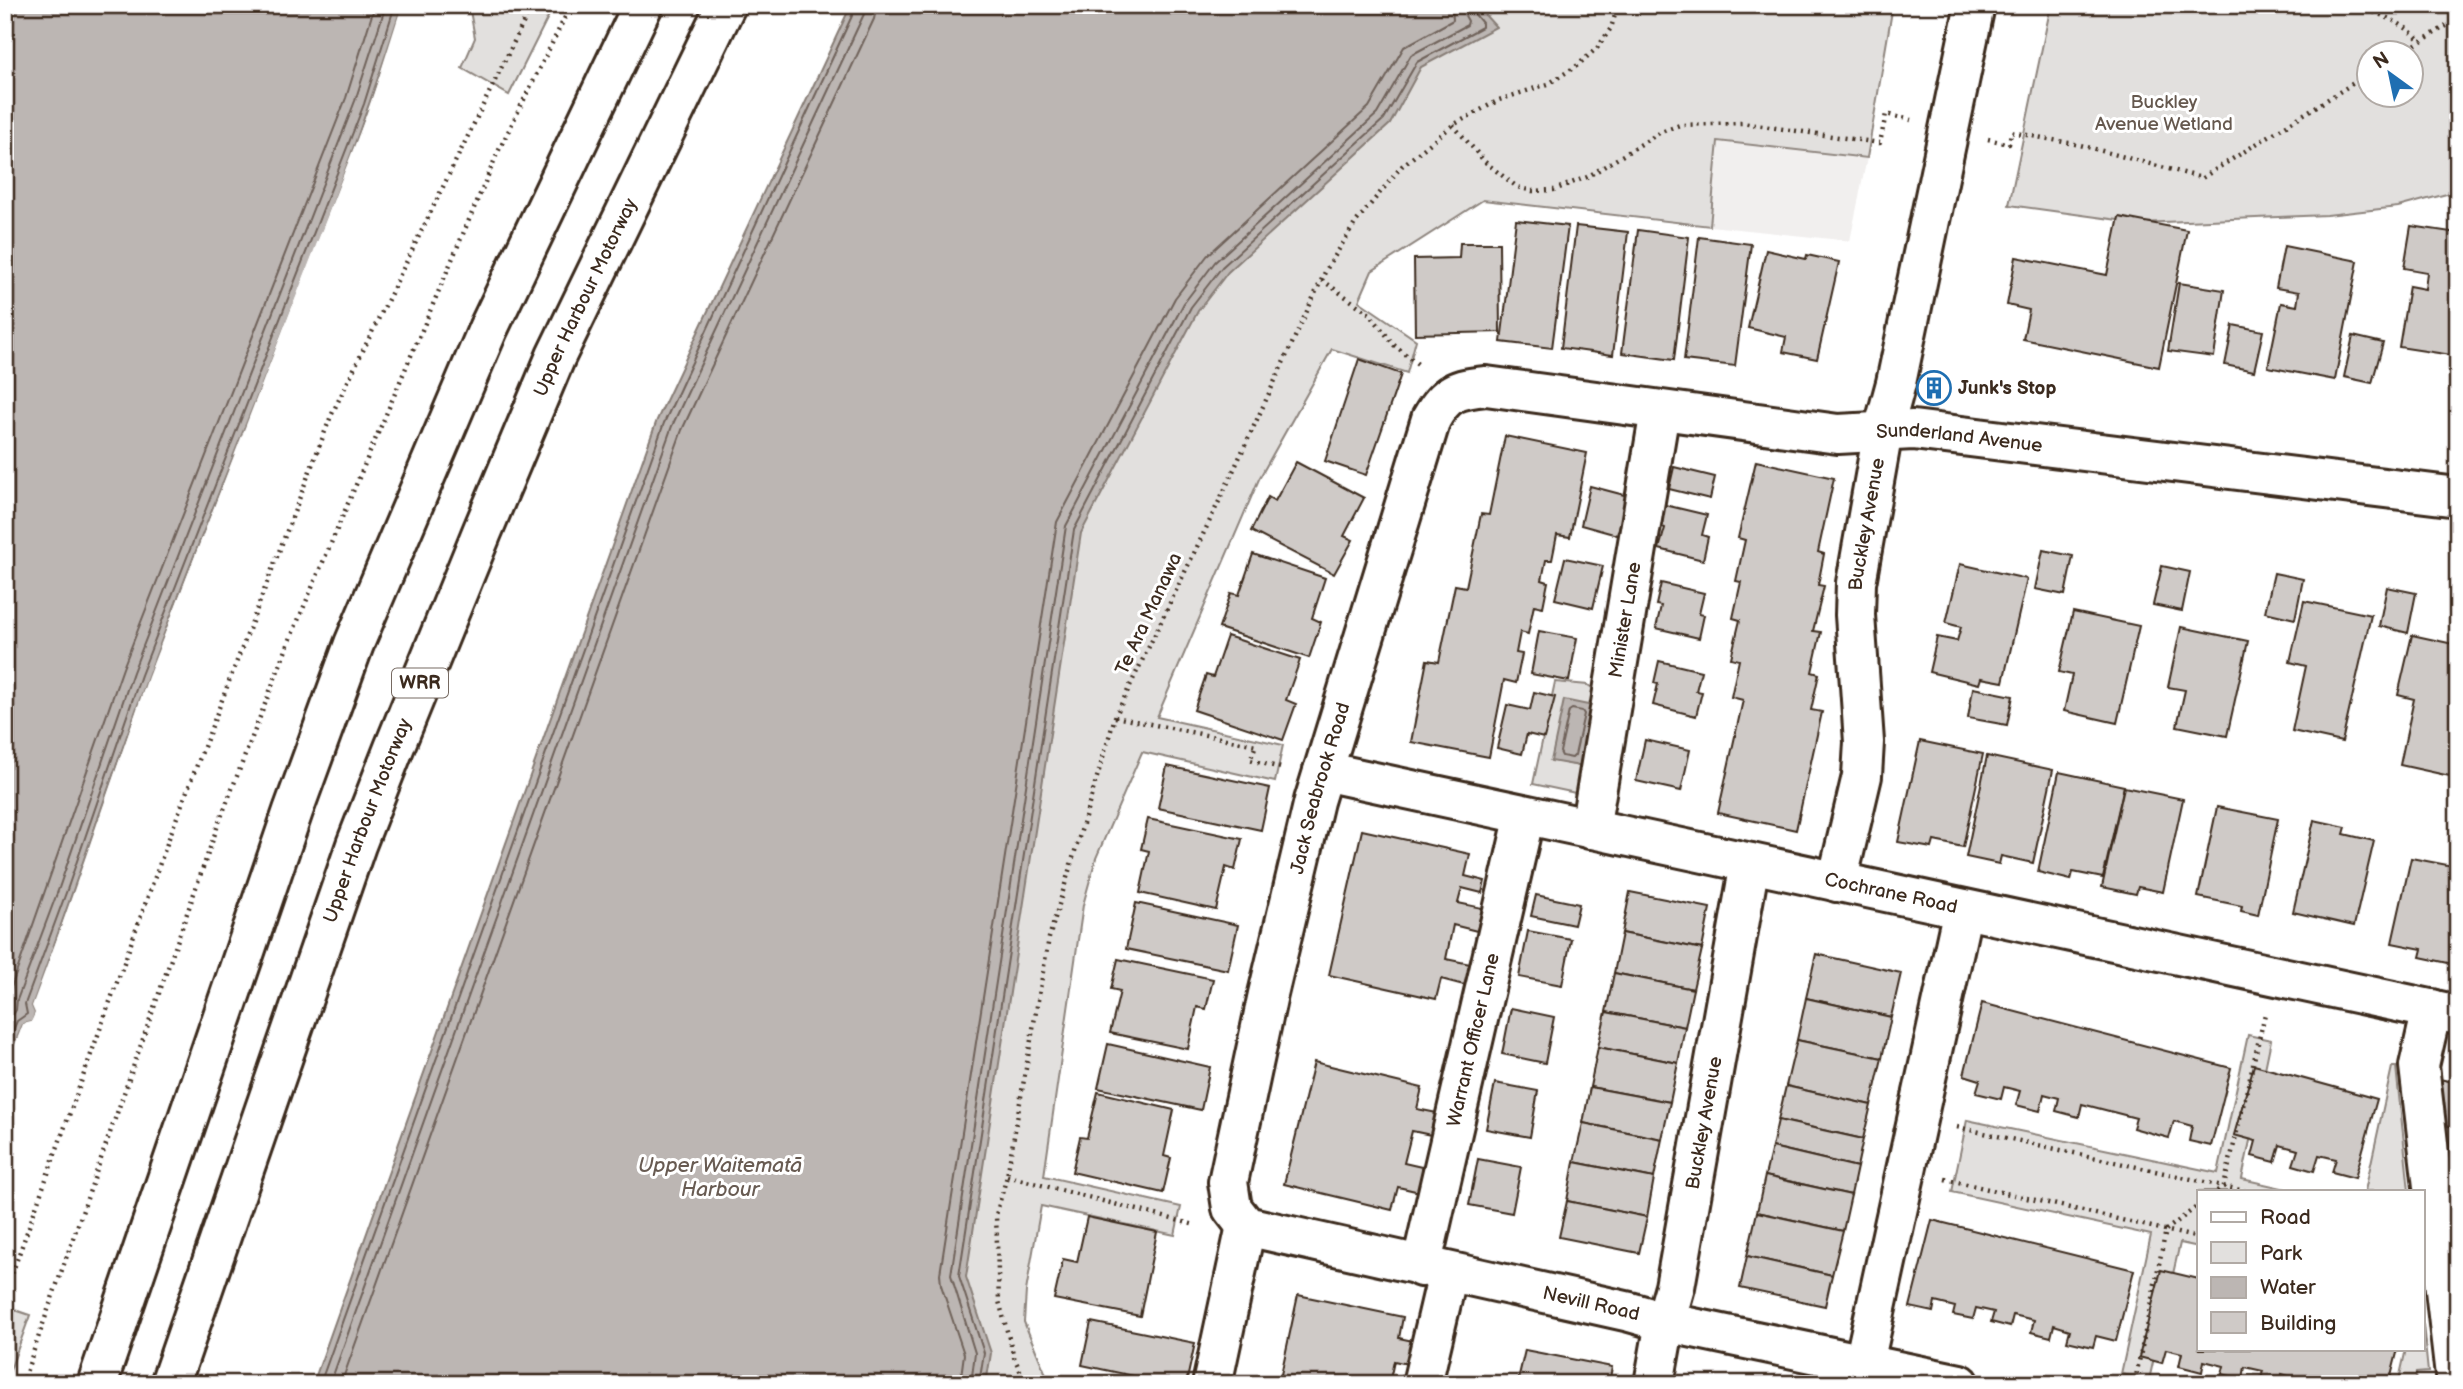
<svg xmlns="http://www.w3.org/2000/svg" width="2463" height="1389" font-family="'Balsamiq Sans',sans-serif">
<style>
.built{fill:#f1efee}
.green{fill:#e2e0de;stroke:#8e857e;stroke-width:2;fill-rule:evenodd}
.water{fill:#bcb6b3;stroke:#887e77;stroke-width:2}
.pier{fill:#fff}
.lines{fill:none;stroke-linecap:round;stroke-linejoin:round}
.shore{stroke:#6f625a;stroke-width:2}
.building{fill:#cfcac7;stroke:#3b2a1e;stroke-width:2}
.street-casing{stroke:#3b2a1e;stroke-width:44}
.highway-casing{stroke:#3b2a1e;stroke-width:44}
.path{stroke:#3b2a1e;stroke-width:4.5;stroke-dasharray:2 5;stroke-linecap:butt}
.street{stroke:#fff;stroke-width:38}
.highway{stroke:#fff;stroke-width:38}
.labels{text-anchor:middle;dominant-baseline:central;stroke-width:6;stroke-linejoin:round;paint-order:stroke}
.shield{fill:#fff;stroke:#766a62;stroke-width:2}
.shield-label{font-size:18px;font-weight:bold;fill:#3b2a1e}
.park-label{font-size:19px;fill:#65584e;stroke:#fff}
.street-label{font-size:19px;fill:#3b2a1e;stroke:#fff}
.poi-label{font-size:19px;font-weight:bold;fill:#3b2a1e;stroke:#fff;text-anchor:start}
.water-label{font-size:21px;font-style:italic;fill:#685b52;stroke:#fff}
</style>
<rect width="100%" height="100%" fill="#fff"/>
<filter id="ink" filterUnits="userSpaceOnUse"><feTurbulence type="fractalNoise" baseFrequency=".0143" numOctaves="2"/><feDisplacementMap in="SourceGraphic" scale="14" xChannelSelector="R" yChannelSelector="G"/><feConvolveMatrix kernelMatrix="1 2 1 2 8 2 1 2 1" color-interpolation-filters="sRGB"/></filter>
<g filter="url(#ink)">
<path class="built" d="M1718 141 1867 158 1850 241 1710 226Z"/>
<g class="green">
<path d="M469 5H554L509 95 462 68 475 38Z"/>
<path d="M974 5H1893L1867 158 1718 141 1710 226 1483 200 1372 271 1359 301 1416 340 1407 373 1332 349 1259 479 1157 717 1283 745 1275 782 1142 752 1096 858 1083 905 1044 1176 1181 1207 1175 1235 1041 1206 1026 1291 1024 1322 1050 1384H413Z"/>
<path d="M2051 5H2458V191L2398 207 2327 215 2140 223 2009 205ZM2368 52H2410V94H2368Z"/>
<path d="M1555 682 1588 685 1600 694 1587 735 1551 760 1580 766 1584 749 1594 757 1585 795 1533 784Z"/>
<path d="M2248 1035 2271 1040 2242 1179 2295 1191H2199V1247L2180 1243 2149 1380 2121 1374 2151 1235 1952 1192 1967 1120 2218 1173Z"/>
<path d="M2392 1067H2396L2409 1191H2365Z"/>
<path d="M9 1308 30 1315 5 1384V1318Z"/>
<path d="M2423 1324 2428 1372 2416 1373 2417 1384H2398L2406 1349H2423Z"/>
</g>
<g class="water">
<path d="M5 5H402C330 234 230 452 148 677 108 786 72 897 32 1006L35 1013 32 1022 23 1024 5 1067Z"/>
<path d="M851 5H1476L1496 27 1421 67 1390 124 1228 272 1198 311 1081 533 966 1277 991 1353 986 1384H313L657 420Z"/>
<path d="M1564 700 1593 706 1580 766 1551 761Z"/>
</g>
<path class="pier" d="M402 5H406L374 108 151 678 77 894 36 1006 38 1015 34 1025 26 1027 8 1068 5 1070 23 1024 31 1022 35 1013 32 1006 74 893 148 677 370 106Z"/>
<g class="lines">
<g class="shore">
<path d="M1572 709 1582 711 1584 714 1575 755 1572 758 1562 756 1560 752 1569 711Z"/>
<path d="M5 1005 123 668 346 98 375 5"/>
<path d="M5 1027 16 1010 17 1000 59 888 133 672 355 101 386 5"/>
<path d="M5 1049 17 1021 27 1014 25 1004 67 890 141 675 364 104 395 5"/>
<path d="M320 1384 664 423 857 5"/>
<path d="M330 1384 672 426 864 14 866 5"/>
<path d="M341 1384 682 430 874 19 877 5"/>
<path d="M960 1384 964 1354 941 1285 940 1274 1057 522 1175 298 1207 256 1369 107 1404 47 1453 20 1452 5"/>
<path d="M971 1384 975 1353 951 1275 1066 526 1184 303 1215 262 1377 114 1411 55 1467 25 1468 21 1463 12 1462 5"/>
<path d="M979 1384 984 1353 959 1276 1074 530 1191 307 1222 267 1384 119 1417 62 1482 27V23L1473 12 1471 5"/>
</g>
</g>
<g class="building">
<path d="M2119 217 2187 230 2159 367 2023 339 2029 310 2007 305 2016 257 2107 275Z"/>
<path d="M1516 220 1568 226 1552 348 1501 342Z"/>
<path d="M1576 226 1628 232 1613 355 1561 348Z"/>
<path d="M2411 226 2458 233V356L2399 347 2409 286 2425 289 2427 272 2404 268Z"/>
<path d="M1638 230 1689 237 1674 360 1622 353Z"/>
<path d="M1699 237 1751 244 1735 366 1684 360Z"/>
<path d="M1460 243H1499L1500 332 1415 334 1414 259 1459 258Z"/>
<path d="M2284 246 2358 261 2335 380 2268 367 2281 303 2297 306 2299 292 2276 288Z"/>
<path d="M1766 250 1806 259 1807 255 1839 262 1817 359 1783 352 1786 337 1748 328Z"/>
<path d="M2179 283 2224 290 2214 357 2168 351Z"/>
<path d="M2233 325 2263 331 2254 371 2225 365Z"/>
<path d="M2353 336 2383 343 2372 383 2344 377Z"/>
<path d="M1359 359 1401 374 1366 475 1325 461Z"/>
<path d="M1938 376 1946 392 1929 400 1921 384Z"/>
<path d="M1505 436 1587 453 1570 537 1557 535 1552 560H1546L1542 580 1548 582 1543 607 1534 605 1528 634 1520 632 1516 653 1522 654 1516 683 1504 680 1489 757 1411 742 1427 660 1439 662 1455 585 1466 587 1481 514 1489 515Z"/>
<path d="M1756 461 1834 478 1818 552 1824 554 1818 585 1824 586 1813 631 1821 632 1812 672 1819 674 1811 710 1822 712 1796 830 1718 813 1743 700 1731 697 1739 660 1731 658 1740 620 1733 618 1741 582 1736 581 1745 540 1738 538Z"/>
<path d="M1296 462 1364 498 1344 536 1353 540 1334 574 1251 531 1268 497 1275 501Z"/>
<path d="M1674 467 1715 477 1710 499 1669 489Z"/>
<path d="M1590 486 1628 496 1617 535 1581 525Z"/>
<path d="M1665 505 1707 515 1702 535 1708 537 1703 560 1659 549 1665 528 1660 526Z"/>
<path d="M2043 550 2073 556 2065 595 2035 589Z"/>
<path d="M1253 554 1325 578 1312 618 1321 622 1309 658 1219 628 1231 593 1239 595Z"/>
<path d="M1565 558 1603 566 1593 608 1555 599Z"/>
<path d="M1960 564 2027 579 2003 682 1981 678 1979 684 1929 672 1937 637 1957 641 1961 627 1946 623Z"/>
<path d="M2162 566 2190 572 2182 611 2153 605Z"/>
<path d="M2274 573 2303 579 2295 619 2265 612Z"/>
<path d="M1661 583 1704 593 1699 614 1704 615 1699 638 1656 628 1661 606 1656 605Z"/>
<path d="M2387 587 2416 593 2408 633 2379 626Z"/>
<path d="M2304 601 2371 615 2342 742 2292 731 2306 666 2290 662Z"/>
<path d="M2073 612 2139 626 2117 723 2064 711 2072 675 2059 672Z"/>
<path d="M2181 627 2248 641 2227 736 2177 726 2185 690 2168 687Z"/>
<path d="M1539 631 1577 638 1569 681 1531 674Z"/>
<path d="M2412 635 2458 645V740L2450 776 2400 765 2414 699 2398 695Z"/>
<path d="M1227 636 1300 660 1286 700 1296 704 1283 740 1194 710 1206 675 1213 677Z"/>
<path d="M1659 661 1701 671 1696 691 1702 692 1696 716 1653 705 1658 684 1654 683Z"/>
<path d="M1973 688 2013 696 2007 725 1968 718Z"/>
<path d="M1534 692 1555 697 1544 738 1527 734 1522 754 1497 748 1507 705 1530 710Z"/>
<path d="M1645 740 1690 750 1681 791 1636 781Z"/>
<path d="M1920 741 1983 754 1963 847 1934 841 1932 848 1898 842Z"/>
<path d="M1987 756 2053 770 2033 863 2001 856 1999 864 1966 857Z"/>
<path d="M1167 766 1270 788 1261 830 1158 808Z"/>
<path d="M2059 772 2124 786 2103 878 2073 872 2071 880 2038 872Z"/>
<path d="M2124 787 2183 799 2163 892 2138 887 2136 894 2102 887Z"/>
<path d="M2217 807 2278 819 2258 915 2241 911 2242 906 2198 897Z"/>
<path d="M1148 819 1242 839 1235 870 1226 867 1216 910 1140 893 1149 851 1141 849Z"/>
<path d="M2314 820 2346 827 2344 834 2374 841 2354 926 2293 912Z"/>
<path d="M1362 830 1470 854 1465 876 1485 881 1482 893 1462 888 1458 903 1482 908 1477 931 1453 925 1446 959 1470 964 1468 969 1473 970 1470 981 1466 980 1464 985 1441 979 1436 999 1329 975Z"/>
<path d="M2411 858 2458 867V940L2453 964 2420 957 2422 949 2392 943Z"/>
<path d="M1630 892 1710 908 1702 949 1622 933Z"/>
<path d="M1536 895 1579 904 1574 925 1531 916Z"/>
<path d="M1136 903 1238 925 1228 970 1126 949Z"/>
<path d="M1528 931 1571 939 1562 985 1519 977Z"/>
<path d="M1622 933 1702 949 1693 989 1614 973Z"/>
<path d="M1816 954 1901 973 1891 1017 1806 998Z"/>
<path d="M1118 959 1213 979 1206 1009 1197 1007 1188 1049 1110 1033 1120 991 1111 989Z"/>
<path d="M1614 973 1693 989 1685 1027 1606 1012Z"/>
<path d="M1806 998 1891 1017 1882 1058 1797 1040Z"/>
<path d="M1982 1003 2231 1068 2211 1146 2189 1141 2192 1126 2174 1121 2169 1138 2133 1128 2136 1118 2082 1104 2079 1117 2056 1111 2059 1098 2044 1094 2040 1111 2016 1105 2020 1091 2004 1087 2001 1099 1976 1093 1980 1080 1964 1075Z"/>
<path d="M1511 1008 1554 1017 1545 1063 1502 1054Z"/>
<path d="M1606 1012 1685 1027 1678 1063 1598 1047Z"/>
<path d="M1797 1040 1882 1058 1871 1105 1786 1086Z"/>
<path d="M1108 1044 1210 1067 1201 1110 1098 1088Z"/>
<path d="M1598 1047 1678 1063 1670 1102 1590 1087Z"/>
<path d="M1314 1062 1422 1088 1417 1109 1437 1113 1431 1135 1412 1131 1404 1163 1426 1168 1420 1192 1398 1187 1392 1210 1284 1184Z"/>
<path d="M2254 1065 2377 1099 2355 1178 2332 1172 2336 1159 2319 1155 2314 1171 2293 1165 2298 1150 2280 1145 2275 1162 2252 1156 2256 1141 2234 1135Z"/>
<path d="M2435 1078 2458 1083V1125L2442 1127Z"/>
<path d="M1495 1083 1538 1091 1530 1137 1486 1129Z"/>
<path d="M1786 1086 1871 1105 1863 1139 1778 1120Z"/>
<path d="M1590 1087 1670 1102 1662 1139 1583 1123Z"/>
<path d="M1098 1092 1174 1110 1164 1156 1171 1158 1163 1193 1072 1172 1080 1137 1087 1138Z"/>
<path d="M1778 1120 1863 1139 1857 1167 1772 1147Z"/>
<path d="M1583 1123 1662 1139 1654 1178 1574 1162Z"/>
<path d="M1772 1147 1857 1167 1851 1195 1765 1176Z"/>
<path d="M1478 1159 1521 1167 1512 1213 1469 1205Z"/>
<path d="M1574 1162 1654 1178 1647 1217 1567 1201Z"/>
<path d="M1765 1176 1851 1195 1843 1231 1757 1212Z"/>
<path d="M1567 1201 1647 1217 1639 1253 1559 1237Z"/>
<path d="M1757 1212 1843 1231 1832 1275 1747 1256Z"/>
<path d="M1087 1217 1157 1232 1140 1316 1054 1299 1063 1259 1077 1262Z"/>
<path d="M1932 1220 2134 1270 2116 1341 2096 1336 2093 1347 2067 1341 2070 1330 2054 1325 2051 1337 2031 1332 2034 1320 2013 1315 2010 1327 1991 1322 1994 1312 1976 1308 1973 1319 1953 1315 1955 1307 1935 1302 1933 1312 1910 1307Z"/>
<path d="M1747 1256 1832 1275 1825 1306 1740 1288Z"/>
<path d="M2161 1270 2199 1279V1349H2398L2389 1384H2302L2303 1380 2282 1374 2280 1384H2268L2260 1382 2263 1371 2245 1367 2243 1379 2222 1374 2224 1366 2204 1361 2202 1372 2179 1366 2182 1353 2166 1349 2162 1363 2139 1357Z"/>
<path d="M1298 1295 1403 1317 1399 1338 1422 1343 1417 1366 1394 1361 1389 1384H1279Z"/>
<path d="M1091 1322 1195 1343 1186 1384H1171L1082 1365Z"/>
<path d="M1525 1350 1612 1367 1609 1384H1517Z"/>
</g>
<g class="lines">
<g class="street-casing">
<g id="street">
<path id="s1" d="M1323 771 2458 1015"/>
<path id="s2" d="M1590 829 1660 411"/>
<path id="s3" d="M1837 882 1862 776 1864 742 1855 615 1856 583 1883 431 1896 383 1975 5"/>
<path d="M2432 1009 2419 1066 2456 1384"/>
<path id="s4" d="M1421 1267 1525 815"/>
<path d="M1864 1363 1963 909"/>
<path d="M1213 1380 1246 1226"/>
<path d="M1422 1384 1448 1273"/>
<path id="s5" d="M1654 1384 1665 1322 1675 1287 1750 863"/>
<path id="s6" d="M1960 1384 1665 1322 1630 1312 1246 1226 1232 1208 1228 1182 1268 994 1314 801 1431 419C1446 392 1456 389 1486 386L1838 434 1913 430 2458 497"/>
</g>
</g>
<g class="highway-casing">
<g id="highway">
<path d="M97 1384 293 811 354 644 488 329 643 5"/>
<path id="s7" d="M170 1384 356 845 394 748 482 532 556 356 726 5"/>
</g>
</g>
<g class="path">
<path d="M2354 5C2376 13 2405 22 2420 41"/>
<path d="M2403 52 2458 19"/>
<path d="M1453 125 1485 162 1517 187 1532 191 1554 190 1587 177 1661 132 1680 125 1742 123 1880 143 1886 114 1911 120"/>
<path d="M1988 139 2009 144 2011 132 2080 145 2202 178 2368 74"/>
<path d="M1322 280 1370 314 1394 345 1419 365"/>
<path d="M1115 717 1256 745 1250 760 1281 768"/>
<path d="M1957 1127 2245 1191"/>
<path d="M1007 1176 1195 1225"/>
<path d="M1945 1179 2199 1238"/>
<path d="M2217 1191 2224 1186 2265 1014"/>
<path d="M5 1293 169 838 331 416 532 5"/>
<path d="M2135 1381 2166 1230 2199 1205"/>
<path d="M22 1384 218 825 291 637 498 152 571 5"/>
<path d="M1026 1384 1014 1357 999 1301 996 1215 1007 1176 1049 938 1115 717 1224 491 1326 270 1356 222 1402 166 1453 125 1499 100 1548 84 1578 65 1598 47 1611 28 1618 5"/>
</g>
<use href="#street" class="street"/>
<use href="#highway" class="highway"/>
</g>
</g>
<defs>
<g id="building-ring" transform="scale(1.75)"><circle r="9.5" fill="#fff" stroke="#1f6fb2" stroke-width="1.5"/><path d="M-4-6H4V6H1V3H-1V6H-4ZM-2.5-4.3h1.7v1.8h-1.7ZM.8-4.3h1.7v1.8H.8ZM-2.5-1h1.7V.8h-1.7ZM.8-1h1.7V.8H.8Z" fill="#1f6fb2"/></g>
</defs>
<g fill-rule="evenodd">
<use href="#building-ring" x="1934" y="388"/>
</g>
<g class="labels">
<rect class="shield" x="392" y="668.5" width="56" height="29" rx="5"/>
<g class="shield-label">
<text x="420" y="683">WRR</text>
</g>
<g class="park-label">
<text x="2164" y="102">Buckley<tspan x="2164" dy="22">Avenue Wetland</tspan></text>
</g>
<g class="street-label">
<text stroke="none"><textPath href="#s7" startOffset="1164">Upper Harbour Motorway</textPath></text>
<text stroke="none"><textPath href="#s6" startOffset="2116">Sunderland Avenue</textPath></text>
<text stroke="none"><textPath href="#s3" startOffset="362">Buckley Avenue</textPath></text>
<text transform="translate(1149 614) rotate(-65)">Te Ara Manawa</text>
<text stroke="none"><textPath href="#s2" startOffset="212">Minister Lane</textPath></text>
<text stroke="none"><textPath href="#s6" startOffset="1185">Jack Seabrook Road</textPath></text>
<text stroke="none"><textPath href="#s7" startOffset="597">Upper Harbour Motorway</textPath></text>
<text stroke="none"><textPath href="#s1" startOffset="581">Cochrane Road</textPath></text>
<text stroke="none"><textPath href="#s4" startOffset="233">Warrant Officer Lane</textPath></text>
<text stroke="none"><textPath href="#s5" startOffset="266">Buckley Avenue</textPath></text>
<text transform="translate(1591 1304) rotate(13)">Nevill Road</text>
</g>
<g class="poi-label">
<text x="1958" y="388">Junk's Stop</text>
</g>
<g class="water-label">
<text x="720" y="1165">Upper Waitematā<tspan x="720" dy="24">Harbour</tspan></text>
</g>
</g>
<rect width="2463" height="1389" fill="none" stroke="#fff" stroke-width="28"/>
<rect x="14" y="14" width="2435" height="1361" fill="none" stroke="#3b2a1e" stroke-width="2.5" filter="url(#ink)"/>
<rect x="2197" y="1190" width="228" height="161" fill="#ffffff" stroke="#b1aaa5" stroke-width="2"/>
<rect x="2211" y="1212" width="35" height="10" fill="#ffffff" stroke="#b1aaa5" stroke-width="2"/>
<text x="2260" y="1224" font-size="21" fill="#3b2a1e">Road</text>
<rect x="2211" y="1242" width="35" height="21" fill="#e2e0de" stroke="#b1aaa5" stroke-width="2"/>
<text x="2260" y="1260" font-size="21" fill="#3b2a1e">Park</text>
<rect x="2211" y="1277" width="35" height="21" fill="#bcb6b3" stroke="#b1aaa5" stroke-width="2"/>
<text x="2260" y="1294" font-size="21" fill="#3b2a1e">Water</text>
<rect x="2211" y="1312" width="35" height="21" fill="#cfcac7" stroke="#b1aaa5" stroke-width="2"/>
<text x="2260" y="1330" font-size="21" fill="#3b2a1e">Building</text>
<g transform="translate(2390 74) rotate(327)"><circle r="33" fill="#ffffff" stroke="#b1aaa5" stroke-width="2"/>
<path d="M0-5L12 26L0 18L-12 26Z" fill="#1f6fb2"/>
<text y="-10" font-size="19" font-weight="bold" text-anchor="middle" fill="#3b2a1e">N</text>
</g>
</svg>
